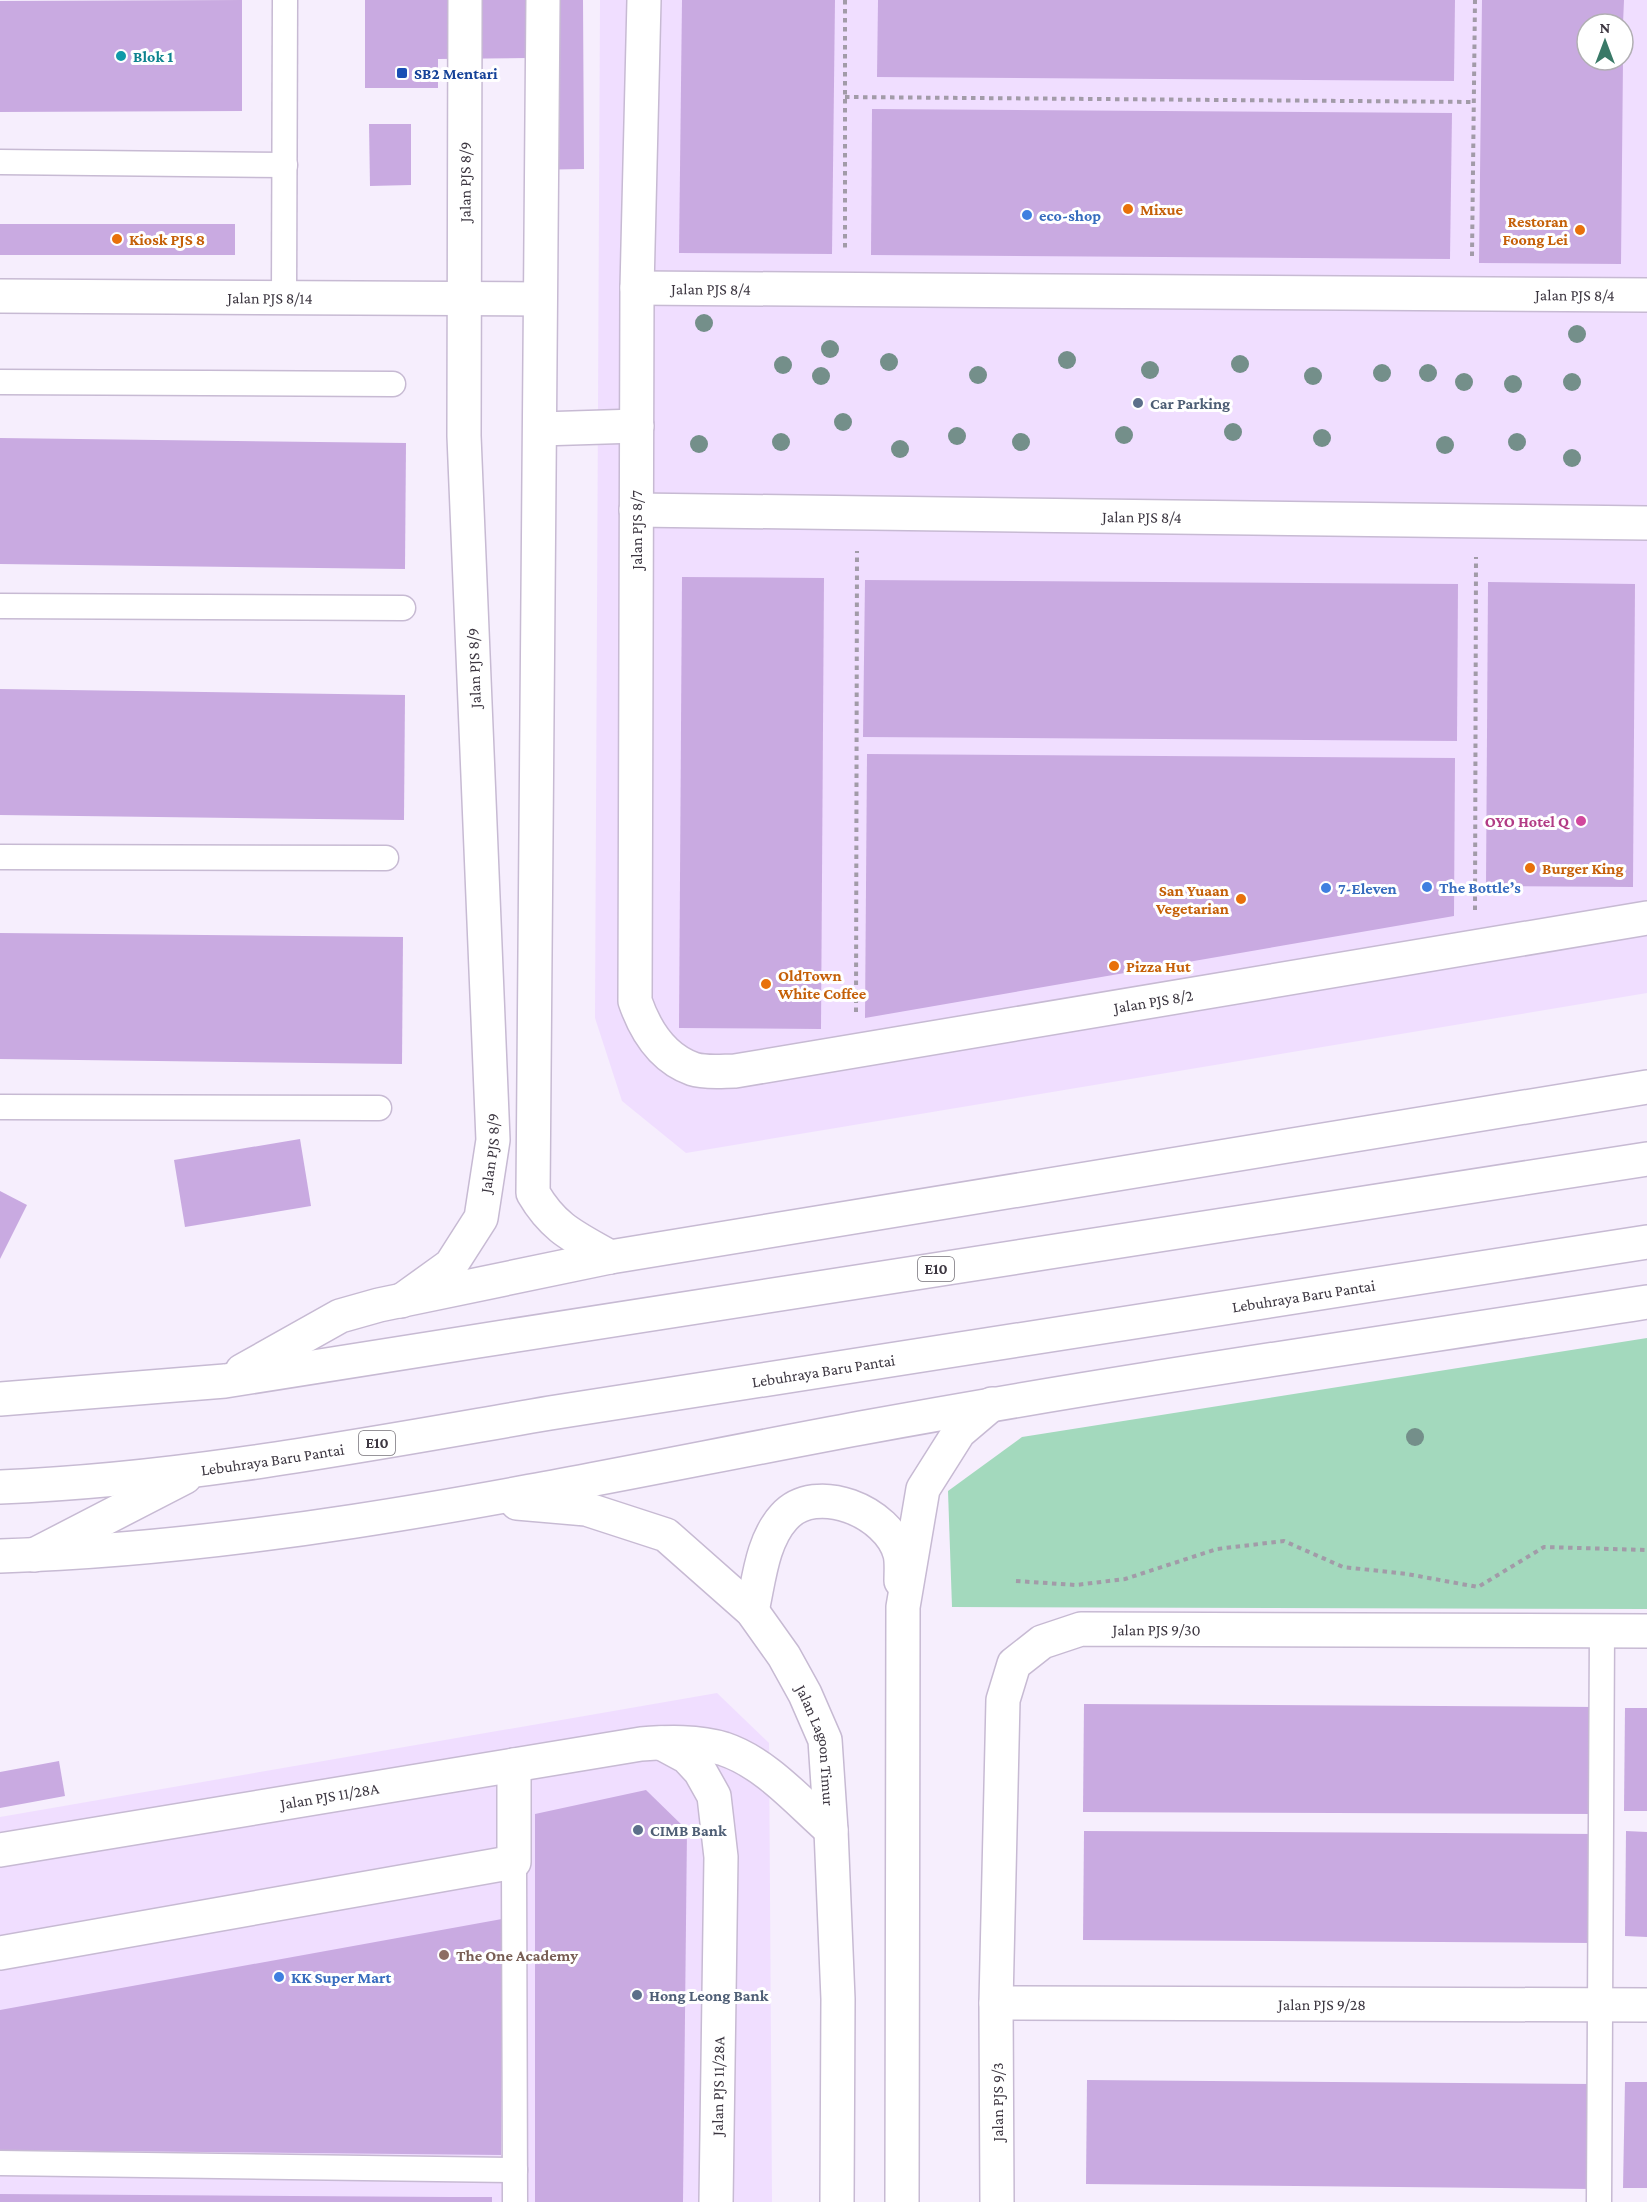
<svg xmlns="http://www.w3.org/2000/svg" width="1647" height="2202" font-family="'Crimson Pro',serif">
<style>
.built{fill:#f0deff;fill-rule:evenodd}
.green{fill:#a3d9bd}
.building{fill:#c9aae1}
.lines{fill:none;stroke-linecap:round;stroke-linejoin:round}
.service-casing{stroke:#c7bad3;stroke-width:27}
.minor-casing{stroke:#c7bad3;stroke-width:36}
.tertiary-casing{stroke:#c7bad3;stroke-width:36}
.secondary-casing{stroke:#c7bad3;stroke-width:36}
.motorway-casing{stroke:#c7bad3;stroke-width:36}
.path{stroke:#a29ba8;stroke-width:4;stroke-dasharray:4.5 4.5;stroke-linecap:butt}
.service{stroke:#fff;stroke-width:24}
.minor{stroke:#fff;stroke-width:33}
.tertiary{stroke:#fff;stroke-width:33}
.secondary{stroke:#fff;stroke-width:33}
.motorway{stroke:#fff;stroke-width:33}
.tree{fill:#748f8a}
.culture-dot{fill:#0f9aa8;stroke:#fff;stroke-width:2}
.transit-dot{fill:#1a4fb4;stroke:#fff;stroke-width:2}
.food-dot{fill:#e8710a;stroke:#fff;stroke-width:2}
.shop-dot{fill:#3f7fe0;stroke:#fff;stroke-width:2}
.service-dot{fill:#5c6f8a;stroke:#fff;stroke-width:2}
.hotel-dot{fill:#d1479c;stroke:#fff;stroke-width:2}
.education-dot{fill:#8d6e63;stroke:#fff;stroke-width:2}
.labels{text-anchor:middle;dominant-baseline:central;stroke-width:6;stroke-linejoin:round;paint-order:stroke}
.shield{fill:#fff;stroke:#767279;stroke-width:1.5}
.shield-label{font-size:15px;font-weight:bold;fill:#3c3640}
.culture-label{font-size:16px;font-weight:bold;fill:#0d838f;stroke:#fff;text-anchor:start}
.transit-label{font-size:16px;font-weight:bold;fill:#164399;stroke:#fff;text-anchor:start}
.street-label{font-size:16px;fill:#3c3640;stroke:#fff}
.food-label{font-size:16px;font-weight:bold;fill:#c56008;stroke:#fff;text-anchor:start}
.shop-label{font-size:16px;font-weight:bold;fill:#366cbe;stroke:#fff;text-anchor:start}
.service-label{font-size:16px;font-weight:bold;fill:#4e5e75;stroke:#fff;text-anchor:start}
.hotel-label{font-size:16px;font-weight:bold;fill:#b23c85;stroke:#fff;text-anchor:end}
.education-label{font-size:16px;font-weight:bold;fill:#785e54;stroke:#fff;text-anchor:start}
</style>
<rect width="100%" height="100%" fill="#f6eefd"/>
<g class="built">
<path d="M600 0H1647V993L686 1153 622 1101 595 1018ZM1587 24H1623V60H1587Z"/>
<path d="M717 1693 769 1743 772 2202H0V1817Z"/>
</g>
<path class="green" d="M1647 1338V1609L952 1607 948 1491 1022 1437Z"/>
<g class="building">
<path d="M242 0V111L0 112V1Z"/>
<path d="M365 0H583L584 169 528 170V58L438 59V88H365Z"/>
<path d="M682 0H835L832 254 679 253Z"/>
<path d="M878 0H1455L1454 81 877 77Z"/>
<path d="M1482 0H1624L1623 24H1587V60H1623L1621 264 1479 263Z"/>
<path d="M872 109 1452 113 1450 259 871 255Z"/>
<path d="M369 124H411V185L370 186Z"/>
<rect x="0" y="224" width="235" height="31"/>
<path d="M0 438 406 443 405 569 0 564Z"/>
<path d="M682 577 824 578 821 1029 679 1028Z"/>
<path d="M865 580 1458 584 1457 741 863 737Z"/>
<path d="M1488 582 1635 584 1633 887 1486 886Z"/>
<path d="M0 689 405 695 404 820 0 815Z"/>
<path d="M867 754 1455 758 1454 916 865 1018Z"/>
<path d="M0 933 403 937 402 1064 0 1059Z"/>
<path d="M300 1139 311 1206 185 1227 174 1160Z"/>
<path d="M0 1191 27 1205 0 1259Z"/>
<path d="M1084 1704 1596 1707 1595 1814 1083 1812Z"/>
<path d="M1625 1708H1647V1811H1624Z"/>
<path d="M59 1761 65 1796 0 1808V1772Z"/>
<path d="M646 1790 687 1830 683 2202H535V1814Z"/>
<path d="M1084 1831 1594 1834 1593 1943 1083 1940Z"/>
<path d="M1626 1831 1647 1832V1937L1625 1936Z"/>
<path d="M502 1919 501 2155 0 2150V2010Z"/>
<path d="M1087 2080 1592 2084V2189L1086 2184Z"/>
<path d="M1625 2082H1647V2188H1623Z"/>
<path d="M0 2194 450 2197H492V2202H0Z"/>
</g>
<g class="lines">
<g class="service-casing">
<g id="service">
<path d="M0 162 285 165"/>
<path d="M284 297 285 0"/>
<path d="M0 382 393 384"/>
<path d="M0 606 403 608"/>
<path d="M0 857 386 858"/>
<path d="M0 1107 379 1108"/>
<path d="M514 1862 515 2202"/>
<path d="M0 2163 515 2170"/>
<path d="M1599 2202 1602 1631"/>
</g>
</g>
<g class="minor-casing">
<g id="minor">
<path id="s1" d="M644 0 637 288 635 1001C645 1030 662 1058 693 1069 705 1073 723 1071 735 1071L1647 918"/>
<path id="s2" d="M637 288 1647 295"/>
<path id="s3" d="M0 296 539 299"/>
<path d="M540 429 637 426"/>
<path id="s4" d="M636 510 1647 523"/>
<path d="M661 1743 687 1757 700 1771 714 1796 721 1857 716 2202"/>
<path id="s5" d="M0 1850 641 1744C668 1742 698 1741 724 1749 766 1763 799 1802 831 1830"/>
<path d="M0 1953 514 1862V1765"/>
<path id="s6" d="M996 2003 1647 2005"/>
<path id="s7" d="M997 2202 996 2003 1003 1700 1014 1664 1042 1642 1081 1629 1647 1631"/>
</g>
</g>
<g class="tertiary-casing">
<g id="tertiary">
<path d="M543 0 533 1193C554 1229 575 1237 610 1257"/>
<path id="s8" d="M401 1301 451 1265 481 1218 493 1140 464 436 465 0"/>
</g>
</g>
<g class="secondary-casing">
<g id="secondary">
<path id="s9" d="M517 1503 586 1509 666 1535 752 1611 784 1656 805 1694 825 1740 831 1830 838 1999 837 2202"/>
<path d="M0 1556C291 1547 576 1481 861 1428 1122 1380 1385 1343 1647 1302"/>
<path d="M752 1611C759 1580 762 1541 784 1517 816 1481 889 1512 900 1554 902 1562 901 1573 901 1581"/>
<path d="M902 2202 903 1607 923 1489 959 1432 992 1404"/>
</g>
</g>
<g class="motorway-casing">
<g id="motorway">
<path d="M242 1371 340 1316 379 1305 610 1257 1647 1087"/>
<path d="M0 1399 225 1381 478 1341 1647 1159"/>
<path id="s10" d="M0 1487C184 1480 369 1444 550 1413L1647 1242"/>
<path d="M34 1555 185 1477"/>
</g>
</g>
<g class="path">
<path d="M845 0V251"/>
<path d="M845 97 1474 102"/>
<path d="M1472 256 1475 0"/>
<path d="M1475 910 1476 557"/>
<path d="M856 1012 857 551"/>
<path d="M1016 1581 1076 1585 1125 1579 1217 1549 1284 1541 1343 1567 1407 1574 1478 1587 1544 1547 1647 1550"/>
</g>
<use href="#service" class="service"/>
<use href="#minor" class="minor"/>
<use href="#tertiary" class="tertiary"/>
<use href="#secondary" class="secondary"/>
<use href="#motorway" class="motorway"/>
</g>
<g class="tree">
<circle cx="704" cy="323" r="9"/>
<circle cx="1577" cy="334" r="9"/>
<circle cx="830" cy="349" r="9"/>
<circle cx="1067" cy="360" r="9"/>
<circle cx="889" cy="362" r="9"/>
<circle cx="1240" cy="364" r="9"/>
<circle cx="783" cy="365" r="9"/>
<circle cx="1150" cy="370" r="9"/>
<circle cx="1382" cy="373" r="9"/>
<circle cx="1428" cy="373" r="9"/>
<circle cx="978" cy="375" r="9"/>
<circle cx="821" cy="376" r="9"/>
<circle cx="1313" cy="376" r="9"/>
<circle cx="1464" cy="382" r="9"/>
<circle cx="1572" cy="382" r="9"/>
<circle cx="1513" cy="384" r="9"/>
<circle cx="843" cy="422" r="9"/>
<circle cx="1233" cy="432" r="9"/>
<circle cx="1124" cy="435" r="9"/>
<circle cx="957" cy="436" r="9"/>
<circle cx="1322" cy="438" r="9"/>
<circle cx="781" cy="442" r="9"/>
<circle cx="1021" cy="442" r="9"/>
<circle cx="1517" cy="442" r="9"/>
<circle cx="699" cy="444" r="9"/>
<circle cx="1445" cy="445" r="9"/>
<circle cx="900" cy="449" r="9"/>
<circle cx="1572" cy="458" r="9"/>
<circle cx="1415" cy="1437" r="9"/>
</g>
<circle class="culture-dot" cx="121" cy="56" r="6"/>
<rect class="transit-dot" x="396" y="67" width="12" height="12" rx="3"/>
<g class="food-dot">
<circle cx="1128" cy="209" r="6"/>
<circle cx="1580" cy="230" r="6"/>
<circle cx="117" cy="239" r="6"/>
<circle cx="1530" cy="868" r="6"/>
<circle cx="1241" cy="899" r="6"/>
<circle cx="1114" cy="966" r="6"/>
<circle cx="766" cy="984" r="6"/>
</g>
<g class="shop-dot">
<circle cx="1027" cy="215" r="6"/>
<circle cx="1427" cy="887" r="6"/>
<circle cx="1326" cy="888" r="6"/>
<circle cx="279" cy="1977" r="6"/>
</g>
<g class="service-dot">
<circle cx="1138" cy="403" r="6"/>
<circle cx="638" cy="1830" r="6"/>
<circle cx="637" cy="1995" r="6"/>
</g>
<circle class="hotel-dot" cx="1581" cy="821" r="6"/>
<circle class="education-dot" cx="444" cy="1955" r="6"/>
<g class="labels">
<g class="shield">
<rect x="918" y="1257" width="36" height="24" rx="4.5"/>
<rect x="359" y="1431" width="36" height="24" rx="4.5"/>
</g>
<g class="shield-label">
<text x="936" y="1269">E10</text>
<text x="377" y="1443">E10</text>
</g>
<g class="culture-label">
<text x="133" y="56">Blok 1</text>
</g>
<g class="transit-label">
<text x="414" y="73">SB2 Mentari</text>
</g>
<g class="street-label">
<text stroke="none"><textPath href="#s8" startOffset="1155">Jalan PJS 8/9</textPath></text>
<text stroke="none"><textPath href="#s2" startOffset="74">Jalan PJS 8/4</textPath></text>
<text stroke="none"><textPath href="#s2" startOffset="938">Jalan PJS 8/4</textPath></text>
<text stroke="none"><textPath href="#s3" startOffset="270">Jalan PJS 8/14</textPath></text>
<text stroke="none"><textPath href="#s4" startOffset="506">Jalan PJS 8/4</textPath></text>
<text transform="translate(636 530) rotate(-90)">Jalan PJS 8/7</text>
<text transform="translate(474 668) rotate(-92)">Jalan PJS 8/9</text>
<text stroke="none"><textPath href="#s1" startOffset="1560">Jalan PJS 8/2</textPath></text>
<text stroke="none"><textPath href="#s8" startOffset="183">Jalan PJS 8/9</textPath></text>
<text stroke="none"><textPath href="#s10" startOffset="1318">Lebuhraya Baru Pantai</textPath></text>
<text stroke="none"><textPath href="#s10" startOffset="832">Lebuhraya Baru Pantai</textPath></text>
<text stroke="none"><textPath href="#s10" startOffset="274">Lebuhraya Baru Pantai</textPath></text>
<text stroke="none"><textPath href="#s7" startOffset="692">Jalan PJS 9/30</textPath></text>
<text stroke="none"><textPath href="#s9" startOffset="420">Jalan Lagoon Timur</textPath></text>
<text stroke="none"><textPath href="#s5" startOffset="334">Jalan PJS 11/28A</textPath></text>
<text stroke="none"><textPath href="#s6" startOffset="326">Jalan PJS 9/28</textPath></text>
<text transform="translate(718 2086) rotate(-89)">Jalan PJS 11/28A</text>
<text transform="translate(997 2102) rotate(-90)">Jalan PJS 9/3</text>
</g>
<g class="food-label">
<text x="1140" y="209">Mixue</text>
<text x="1568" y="221" text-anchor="end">Restoran<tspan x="1568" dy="18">Foong Lei</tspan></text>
<text x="129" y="239">Kiosk PJS 8</text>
<text x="1542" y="868">Burger King</text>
<text x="1229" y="890" text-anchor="end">San Yuaan<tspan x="1229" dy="18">Vegetarian</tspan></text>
<text x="1126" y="966">Pizza Hut</text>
<text x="778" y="975">OldTown<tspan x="778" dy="18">White Coffee</tspan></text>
</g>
<g class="shop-label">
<text x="1039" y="215">eco-shop</text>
<text x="1439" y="887">The Bottle’s</text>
<text x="1338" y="888">7-Eleven</text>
<text x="291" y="1977">KK Super Mart</text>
</g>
<g class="service-label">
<text x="1150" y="403">Car Parking</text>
<text x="650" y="1830">CIMB Bank</text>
<text x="649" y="1995">Hong Leong Bank</text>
</g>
<g class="hotel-label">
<text x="1569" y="821">OYO Hotel Q</text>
</g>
<g class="education-label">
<text x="456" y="1955">The One Academy</text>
</g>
</g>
<g transform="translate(1605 42)"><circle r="28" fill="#ffffff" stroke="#b1afb3" stroke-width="1.5"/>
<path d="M0-4.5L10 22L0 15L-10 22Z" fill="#397967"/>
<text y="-9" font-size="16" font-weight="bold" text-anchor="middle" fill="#3c3640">N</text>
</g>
</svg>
